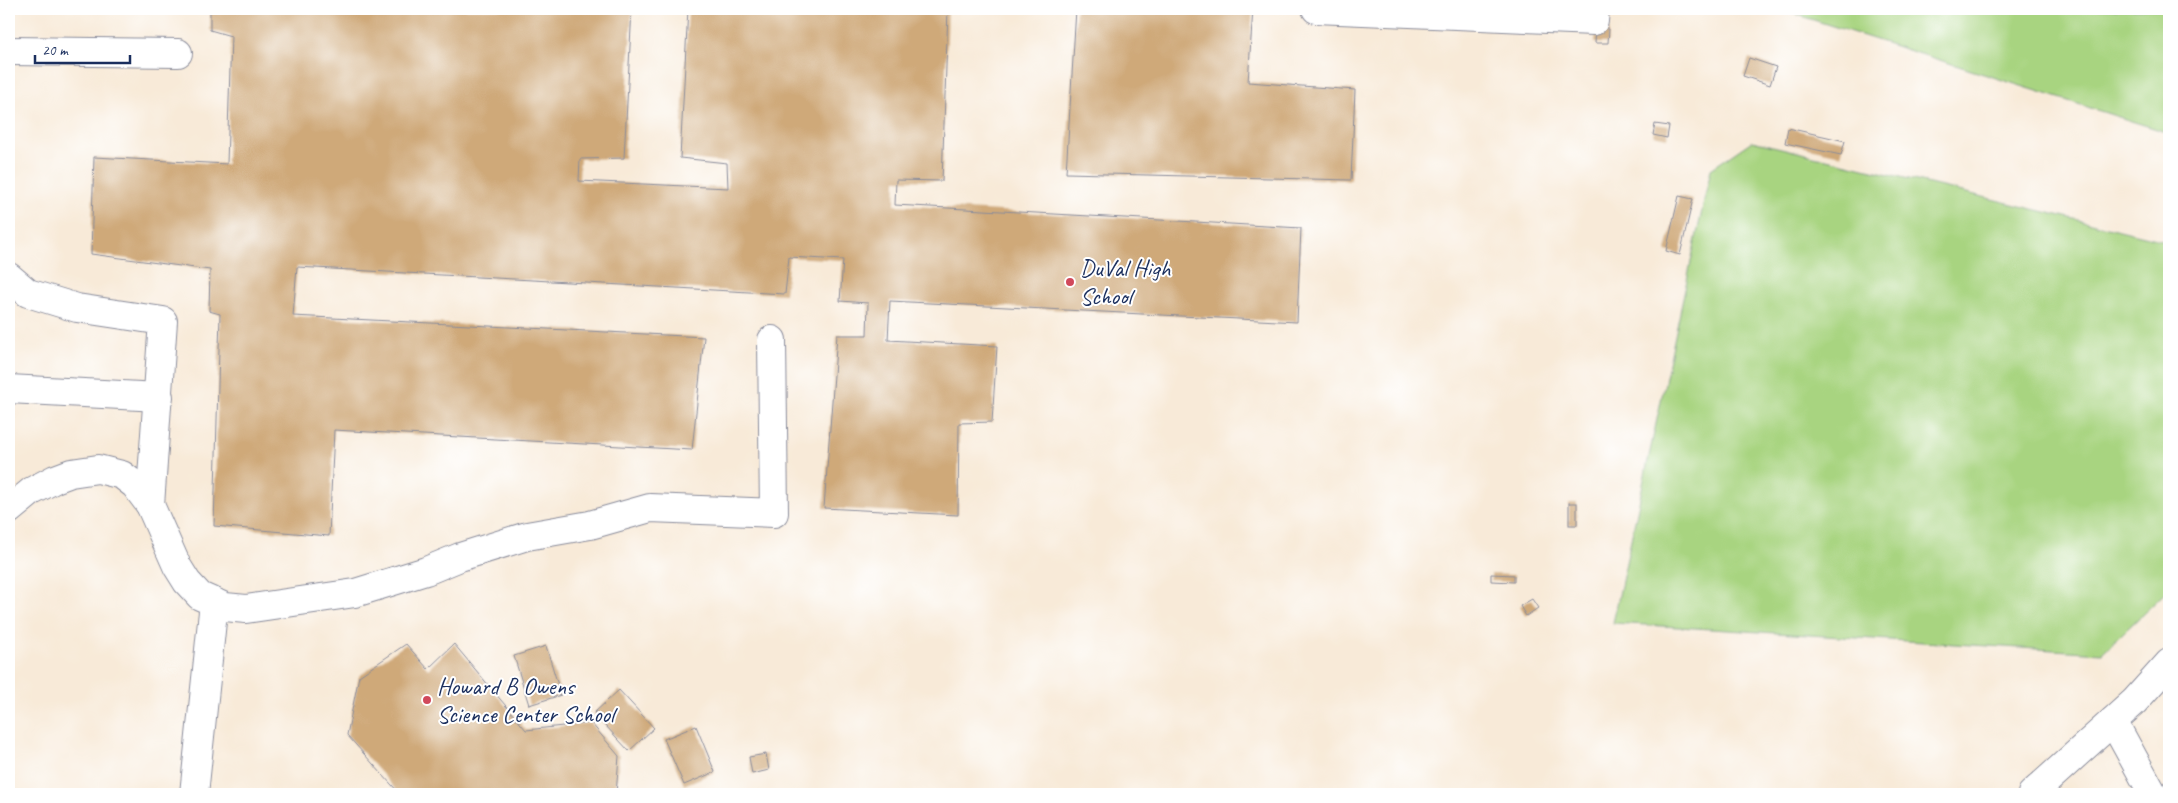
<svg xmlns="http://www.w3.org/2000/svg" width="2178" height="803" font-family="Caveat,sans-serif">
<style>
.grass{fill:#a8d480;stroke:#62826f}
.building{fill:#cfa979}
.lines{fill:none;stroke-linecap:round;stroke-linejoin:round}
.minor-casing{stroke:#8a8c9b;stroke-width:30}
.minor{stroke:#fff;stroke-width:28}
.poi-dot{fill:#d1495b;stroke:#fff;stroke-width:2}
.labels{text-anchor:middle;dominant-baseline:central;stroke-width:4;stroke-linejoin:round;paint-order:stroke}
.poi-label{font-size:24px;fill:#1b2f5e;stroke:#fff;text-anchor:start}
</style>
<rect width="100%" height="100%" fill="#fff"/>
<filter id="ink" filterUnits="userSpaceOnUse"><feTurbulence type="fractalNoise" baseFrequency=".02" numOctaves="2"/><feDisplacementMap in="SourceGraphic" scale="10" xChannelSelector="R" yChannelSelector="G"/><feConvolveMatrix kernelMatrix="1 2 1 2 8 2 1 2 1" color-interpolation-filters="sRGB"/></filter>
<filter id="wash" filterUnits="userSpaceOnUse"><feTurbulence type="fractalNoise" baseFrequency=".0096" numOctaves="4" result="noise"/><feDisplacementMap in="SourceGraphic" scale="20" xChannelSelector="R" yChannelSelector="G"/><feGaussianBlur stdDeviation="1.12" result="paint"/><feColorMatrix in="noise" values="0 0 0 0 0 0 0 0 0 0 0 0 0 0 0 0 0 1.4 0 .05"/><feComposite in="paint" operator="in"/></filter>
<g filter="url(#wash)">
<rect width="100%" height="100%" fill="#f8ead8"/>
<g class="grass">
<path d="M1779 9H2169V133Z"/>
<path d="M1752 141 2169 242V589L2102 653 1613 623 1711 169Z"/>
</g>
<g id="blocks">
<g class="building">
<path d="M210 9H632L624 158 580 159 579 181 728 188 727 163 680 158 688 9H948L942 181 896 180 895 205 1301 228 1297 322 890 301 888 340 997 346 992 422 959 423 958 515 824 508 837 335H867L868 303 840 301 843 260 789 257 785 294 297 267 293 316 704 337 692 450 334 430 329 536 214 526 220 314 209 311 210 270 91 254 94 157 227 164 231 36 210 30Z"/>
<path d="M1076 9H1253L1248 82 1355 90 1351 180 1066 173Z"/>
<path d="M1596 28 1609 29 1608 43H1595Z"/>
<path d="M1749 58 1776 67 1770 85 1743 76Z"/>
<path d="M1655 124 1669 126 1667 138 1653 135Z"/>
<path d="M1788 128 1845 141 1841 155 1785 143Z"/>
<path d="M1679 196 1693 199 1680 255 1666 251Z"/>
<rect x="1569" y="503" width="8" height="22"/>
<path d="M1491 574 1514 575V582L1491 581Z"/>
<path d="M1532 599 1538 608 1526 616 1520 606Z"/>
<path d="M406 644 428 669 454 644 526 730 591 723 619 756 616 794H400L347 735 359 676Z"/>
<path d="M546 646 561 695 529 705 514 656Z"/>
<path d="M619 690 654 728 629 751 594 713Z"/>
<path d="M696 726 715 772 684 785 664 739Z"/>
<path d="M766 754 769 770 752 774 749 757Z"/>
</g>
</g>
</g>
<g filter="url(#ink)">
<use href="#blocks" fill-opacity="0" stroke="#8a8c9b" stroke-width="1"/>
<g class="lines">
<g class="minor-casing">
<g id="minor">
<path d="M1316 9 1594 21 1595 9"/>
<path d="M9 51 178 53"/>
<path d="M9 277 28 293 77 308 163 321 150 505"/>
<path d="M9 389 159 397"/>
<path d="M9 510 32 491 55 479 71 473 98 469 122 475 135 485 150 505 177 566 187 582 200 596 225 607 246 609 355 593 426 571 460 557 527 536 590 525 650 508 774 513 772 340"/>
<path d="M2113 721 2153 794"/>
<path d="M194 794 214 602"/>
<path d="M2032 794 2134 702 2169 663"/>
</g>
</g>
<use href="#minor" class="minor"/>
</g>
</g>
<g class="poi-dot">
<circle cx="1070" cy="282" r="5"/>
<circle cx="427" cy="700" r="5"/>
</g>
<g class="labels">
<g class="poi-label">
<text x="1080" y="268">DuVal High<tspan x="1080" dy="28">School</tspan></text>
<text x="437" y="686">Howard B Owens<tspan x="437" dy="28">Science Center School</tspan></text>
</g>
</g>
<rect width="2178" height="803" fill="none" stroke="#fff" stroke-width="30"/>
<path d="M35 55v8h95v-8" fill="none" stroke="#1b2f5e" stroke-width="2.5"/>
<text x="42" y="55" font-size="15" fill="#1b2f5e" stroke="#ffffff" stroke-width="4" paint-order="stroke">20 m</text>
</svg>
